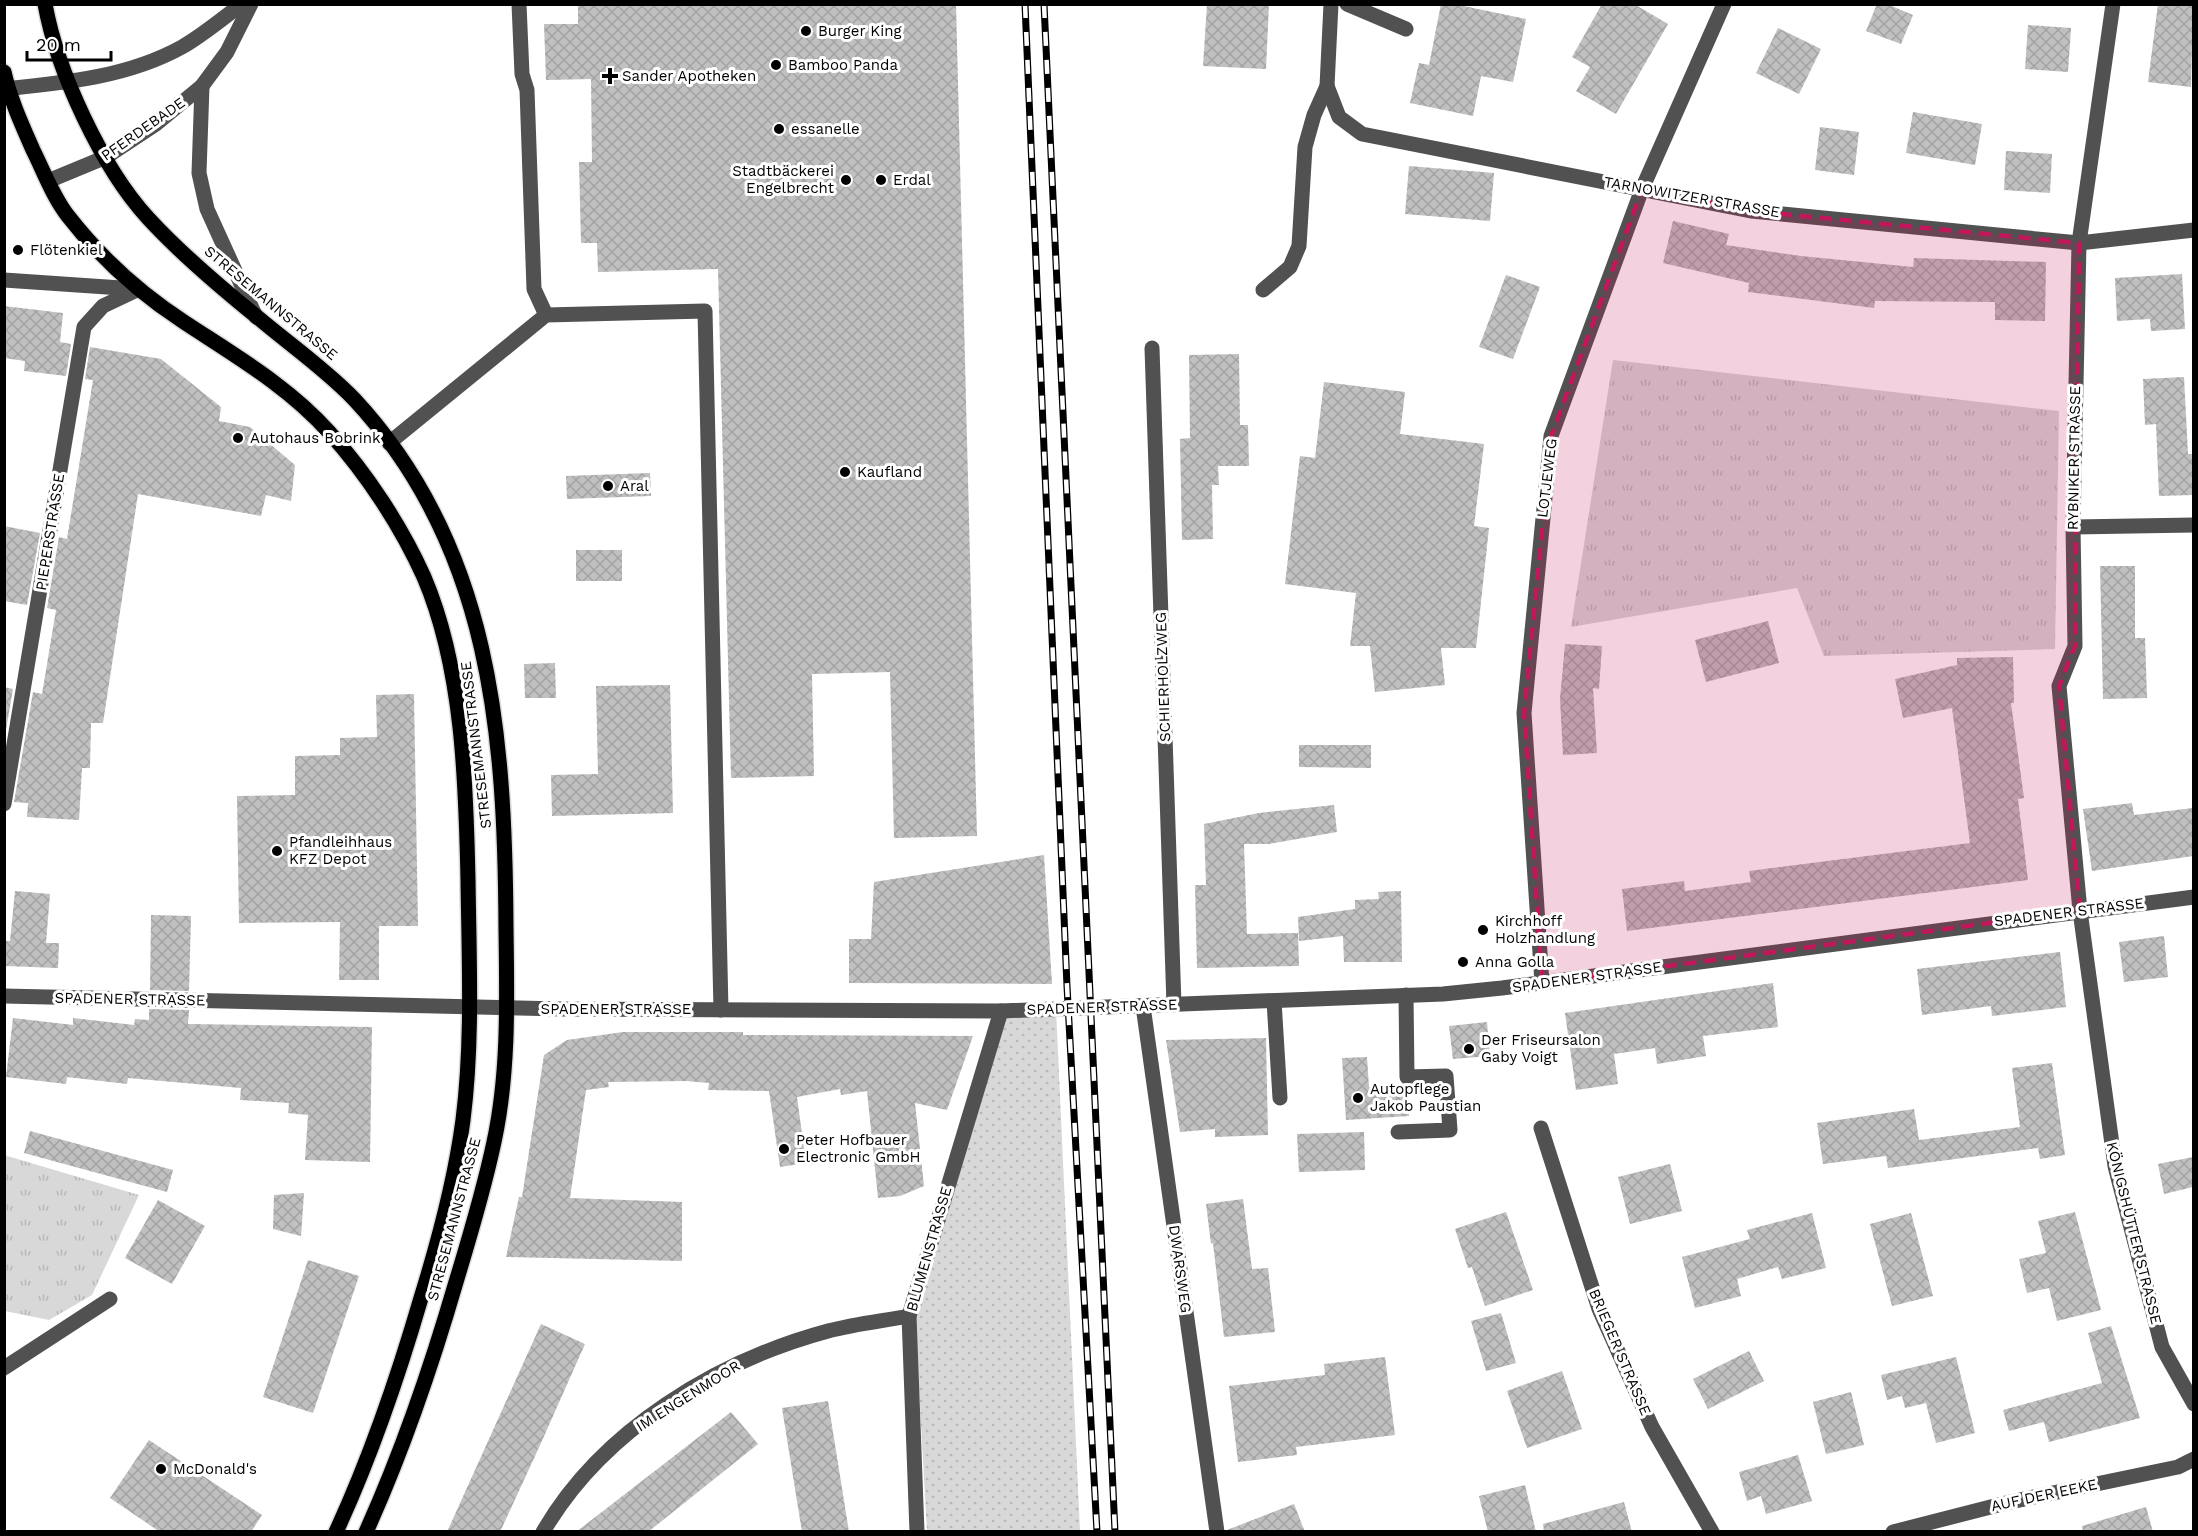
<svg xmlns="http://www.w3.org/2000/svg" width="2198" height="1536" font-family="'Work Sans',sans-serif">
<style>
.grass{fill:url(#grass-tufts)}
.garden{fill:url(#garden-dots)}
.building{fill:url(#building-cross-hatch)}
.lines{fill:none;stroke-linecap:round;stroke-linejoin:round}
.major-casing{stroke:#dbdbdb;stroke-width:18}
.minor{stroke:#515151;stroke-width:15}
.major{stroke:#000;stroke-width:15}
.rail-casing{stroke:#000;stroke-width:7}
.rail{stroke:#fff;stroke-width:4.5;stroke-dasharray:14;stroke-linecap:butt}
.marked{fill:#c2185b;fill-opacity:0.2;stroke:#c2185b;stroke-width:4.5;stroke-dasharray:12 8;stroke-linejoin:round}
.poi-dot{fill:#000;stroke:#fff;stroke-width:2}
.labels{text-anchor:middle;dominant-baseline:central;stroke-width:6;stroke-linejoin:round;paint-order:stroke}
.poi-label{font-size:15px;fill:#000;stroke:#fff;text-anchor:start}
.street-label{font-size:15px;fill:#000;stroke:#fff}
</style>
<defs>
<pattern id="grass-tufts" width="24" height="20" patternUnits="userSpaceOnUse" patternTransform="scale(1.5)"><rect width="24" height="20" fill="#d8d8d8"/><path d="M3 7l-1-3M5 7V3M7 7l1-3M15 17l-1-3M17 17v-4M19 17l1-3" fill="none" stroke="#b8b8b8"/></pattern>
<pattern id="garden-dots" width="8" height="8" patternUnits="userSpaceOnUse" patternTransform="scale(1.5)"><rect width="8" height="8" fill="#d8d8d8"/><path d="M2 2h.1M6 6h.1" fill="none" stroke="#b8b8b8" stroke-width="1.8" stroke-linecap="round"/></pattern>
<pattern id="building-cross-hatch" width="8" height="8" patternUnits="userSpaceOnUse" patternTransform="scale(1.5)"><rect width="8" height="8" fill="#c0c0c0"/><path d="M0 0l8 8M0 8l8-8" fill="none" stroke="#a3a3a3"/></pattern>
</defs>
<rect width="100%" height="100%" fill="#fff"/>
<g class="grass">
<path d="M1613 360 2059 411 2055 649 1824 656 1797 588 1571 627Z"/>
<path d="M4 1155 139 1195 92 1295 49 1320 5 1311Z"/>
</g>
<path class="garden" d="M1056 1009 1080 1531H927L915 1318 1006 1011Z"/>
<g class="building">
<path d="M578 4H956L977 836 894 838 890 672 812 674 814 776 731 778 718 269 598 272 597 243H581L579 162H592L591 79 546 80 544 24H578Z"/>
<path d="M1207 4H1269L1266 69 1203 66Z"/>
<path d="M1441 4H1454L1526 19 1513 82 1481 76 1473 116 1410 103 1419 63 1429 65Z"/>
<path d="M1602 4H1634L1668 24 1616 114 1576 91 1590 67 1572 57Z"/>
<path d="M1877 4H1887L1913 15 1901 44 1866 31Z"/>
<path d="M2158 4H2193L2191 87 2148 82Z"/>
<path d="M2028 25 2071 28 2068 72 2025 69Z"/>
<path d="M1778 28 1821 49 1799 94 1756 73Z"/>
<path d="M1913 112 1982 124 1975 165 1906 153Z"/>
<path d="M1820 127 1859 132 1854 175 1815 170Z"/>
<path d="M2006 151 2052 154 2050 193 2004 190Z"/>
<path d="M1409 166 1494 173 1490 221 1405 214Z"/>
<path d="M1673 221 1729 234 1726 245 1801 256 1913 267 1914 258 2046 262 2045 321 1995 320V302L1875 301 1874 308 1748 292 1749 283 1663 263Z"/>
<path d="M2182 274 2185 329 2151 331 2150 319 2117 321 2115 278Z"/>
<path d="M1506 275 1540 287 1513 359 1479 347Z"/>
<path d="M4 306 63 313 60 342 71 344 66 376 24 371 25 361 4 358Z"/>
<path d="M90 347 161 359 221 407 219 421 250 427 295 465 291 501 266 495 261 516 138 494 103 723H91L90 768H82L79 820 27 817 28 803 14 802 33 692 42 694 56 610 47 608 59 537 67 539 93 380 85 379Z"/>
<path d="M1239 354 1240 425H1248L1249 466H1218L1219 485H1212L1213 539 1182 540 1180 439 1190 438 1189 355Z"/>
<path d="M2184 377 2188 454H2193V495L2159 496 2156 424 2145 425 2143 379Z"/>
<path d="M1324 382 1405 392 1400 434 1484 444 1474 526 1489 528 1476 648H1441L1445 685 1375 692 1370 646H1350L1356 593 1285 584 1300 456 1315 458Z"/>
<path d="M650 473 651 496 567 499 566 476Z"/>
<path d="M4 526 40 533 27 605 4 601Z"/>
<rect x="576" y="550" width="46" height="31"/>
<path d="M2100 566H2135V638H2145L2147 698 2103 699Z"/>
<path d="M1768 621 1779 663 1706 682 1695 640Z"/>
<path d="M1565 644 1602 646 1599 689 1593 688 1597 753 1563 755 1560 699Z"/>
<path d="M2013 657 2014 703H2011L2024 798 2018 799 2028 880 1627 931 1622 889 1684 881 1685 891 1751 882 1749 871 1970 843 1952 708 1903 718 1895 679 1957 665V658Z"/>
<path d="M555 663 556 698H525L524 664Z"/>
<path d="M670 685 673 813 552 816 551 775 598 774 596 686Z"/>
<path d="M4 687 13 689 4 742Z"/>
<path d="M414 694 418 926H379V980H339L340 922 239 923 237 796 295 795V756L340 755V738L377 737 376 695Z"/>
<path d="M1299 745H1371V768L1299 767Z"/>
<path d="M2132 803 2134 815 2193 808V856L2092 871 2083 809Z"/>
<path d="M1334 805 1337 832 1269 844H1244L1247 934 1298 933 1299 966 1197 968 1195 885H1206L1204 824 1259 813Z"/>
<path d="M1044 855 1052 984 849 983V939H871L874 882Z"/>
<path d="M15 891 50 894 46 943H59L58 968 5 966 6 941H10Z"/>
<path d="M1401 891 1402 962H1344L1343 936 1299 941 1298 917 1355 909V900L1379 899 1378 892Z"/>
<path d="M151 915 191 916 189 991 150 990Z"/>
<path d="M2164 936 2168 977 2124 982 2119 942Z"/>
<path d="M2060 952 2066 1007 1992 1016 1991 1006 1922 1015 1917 969Z"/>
<path d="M1773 983 1778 1027 1703 1036 1706 1056 1657 1064 1655 1048 1614 1054 1618 1084 1576 1090 1565 1013Z"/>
<path d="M149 1009 189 1010 188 1024 372 1027 370 1162 305 1160 308 1115 288 1113 289 1103 240 1100 241 1088 128 1078 127 1084 67 1077 66 1084 6 1077 13 1018 73 1025V1018L134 1025 135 1019 149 1020Z"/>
<path d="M1487 1022 1490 1056 1453 1059 1449 1026Z"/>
<path d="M623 1032H743V1035L973 1036 947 1110 915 1103 924 1186 900 1196 878 1198 867 1091 841 1095 840 1089 797 1097 806 1163 780 1167 769 1091 708 1090 709 1083 686 1081 608 1082 609 1087 586 1090 570 1198 682 1202V1261L506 1257 519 1197H522L544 1055 567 1040Z"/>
<path d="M1266 1038 1268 1135 1215 1137V1129L1180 1132 1166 1040Z"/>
<path d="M1367 1057 1369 1087 1401 1084 1407 1087 1409 1116 1346 1120 1342 1058Z"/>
<path d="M2052 1063 2065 1155 2040 1159 2038 1148 1888 1168 1886 1156 1823 1164 1817 1123 1914 1109 1919 1140 2020 1127 2012 1068Z"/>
<path d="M30 1131 173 1170 167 1192 24 1153Z"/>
<path d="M1364 1132 1365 1170 1299 1172 1297 1134Z"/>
<path d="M2193 1157V1187L2164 1194 2158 1164Z"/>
<path d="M1670 1164 1682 1211 1630 1224 1618 1177Z"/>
<path d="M304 1193 301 1236 273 1229 274 1195Z"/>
<path d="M1243 1199 1252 1269 1268 1268 1275 1332 1224 1337 1213 1243 1211 1244 1206 1204Z"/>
<path d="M158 1200 205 1226 172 1284 125 1258Z"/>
<path d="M1506 1212 1533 1290 1485 1306 1472 1267 1468 1268 1455 1229Z"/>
<path d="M2075 1212 2101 1310 2057 1321 2049 1288 2027 1293 2019 1259 2046 1253 2038 1221Z"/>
<path d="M1812 1213 1826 1268 1782 1279 1778 1267 1737 1279 1741 1296 1695 1308 1682 1257 1750 1239 1747 1230Z"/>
<path d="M1911 1213 1933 1296 1892 1306 1870 1224Z"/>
<path d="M308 1260 359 1276 313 1413 263 1397Z"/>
<path d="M1501 1313 1516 1363 1486 1371 1471 1321Z"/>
<path d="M541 1324 585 1344 541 1443 500 1532H447Z"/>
<path d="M2111 1326 2140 1418 2049 1442 2044 1422 2009 1431 2003 1410 2102 1383 2088 1333Z"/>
<path d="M1749 1351 1764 1381 1708 1409 1693 1379Z"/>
<path d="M1385 1357 1395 1435 1296 1447 1297 1455 1238 1462 1229 1386 1325 1375 1324 1364Z"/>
<path d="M1956 1357 1975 1433 1936 1443 1926 1403 1905 1408 1902 1396 1887 1400 1881 1375Z"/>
<path d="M1562 1371 1582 1429 1527 1448 1507 1391Z"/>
<path d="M1851 1392 1864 1445 1826 1454 1813 1402Z"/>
<path d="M828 1401 849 1532H802L782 1408Z"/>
<path d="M731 1412 758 1444 648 1532H576Z"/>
<path d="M149 1440 262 1515 251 1532H160L110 1498Z"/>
<path d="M1798 1455 1812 1501 1766 1514 1761 1496 1747 1501 1739 1472Z"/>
<path d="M1525 1485 1536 1532H1488L1479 1496Z"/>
<path d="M1624 1502 1632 1532H1544L1543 1524Z"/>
<path d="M1294 1504 1305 1532H1228L1227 1530Z"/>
<path d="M2146 1507 2153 1532H2083L2082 1526Z"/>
</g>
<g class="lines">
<g class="major-casing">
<g id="major">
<path d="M45 4C57 71 102 168 148 218 181 254 219 286 256 316 289 344 324 368 354 399 492 547 505 737 506 929 507 999 509 1073 494 1142 484 1189 470 1236 456 1282 431 1368 403 1450 366 1532"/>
<path d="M4 72C10 99 22 125 33 150 44 172 53 197 68 216 100 257 141 294 184 322 234 355 288 386 329 432 367 474 401 526 424 577 463 668 466 783 468 880 469 959 473 1041 463 1120 455 1181 439 1240 421 1298 398 1377 371 1456 336 1532"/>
</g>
</g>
<g class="minor">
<path d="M519 4 522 74 527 90 534 289 546 315"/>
<path d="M1347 4 1406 29"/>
<path d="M2113 4 2079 243 2073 527 2075 646 2059 686 2080 911 2115 1166 2162 1347 2194 1404"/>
<path d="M202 86 199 173 207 209 256 317"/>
<path d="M1327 86 1339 117 1362 134 1751 211 2079 243 2194 230"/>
<path d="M4 89C64 83 128 77 182 47 203 35 223 18 242 4"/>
<path d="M48 181 106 157 156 124 202 86 227 52 251 4"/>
<path d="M4 280 136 289"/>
<path d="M1263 290 1290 267 1299 246 1305 147 1314 115 1327 86 1331 4"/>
<path d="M1152 348 1174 1005"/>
<path d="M389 443 546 315 705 311 721 1010"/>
<path d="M2073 527 2194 525"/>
<path d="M4 804 84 327 103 306 139 289"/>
<path d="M1542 983 1524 713 1551 436 1642 189 1724 4"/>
<path d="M4 996 562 1009 1001 1011 1443 994 1502 988 2194 897"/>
<path d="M1274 1001 1280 1098"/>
<path d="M1143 1006 1217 1532"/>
<path d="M1541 1128 1599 1309 1652 1427 1712 1532"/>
<path d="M1398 1132 1450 1130 1446 1076 1407 1077 1406 995"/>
<path d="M4 1368 110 1299"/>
<path d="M543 1532C602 1430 717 1361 828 1331 854 1324 882 1321 909 1316"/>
<path d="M917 1532 909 1316 1001 1011"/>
<path d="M1893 1532 2010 1502 2178 1467 2194 1459"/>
</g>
<use href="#major" class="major"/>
<g class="rail-casing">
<g id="rail">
<path d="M1025 4 1067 986 1097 1532"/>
<path d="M1044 4 1115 1532"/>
</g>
</g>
<use href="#rail" class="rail"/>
</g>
<path class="marked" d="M1642 189 1751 211 2079 243 2075 646 2059 686 2080 911 1542 983 1524 713 1551 436Z"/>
<g class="poi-dot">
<circle cx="806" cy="31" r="6"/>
<circle cx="776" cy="65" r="6"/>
<path d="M607 67h6v6h6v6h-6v6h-6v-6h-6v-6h6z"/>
<circle cx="779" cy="129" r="6"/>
<circle cx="846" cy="180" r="6"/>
<circle cx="881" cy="180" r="6"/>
<circle cx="18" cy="250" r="6"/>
<circle cx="238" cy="438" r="6"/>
<circle cx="845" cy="472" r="6"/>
<circle cx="608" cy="486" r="6"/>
<circle cx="277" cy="851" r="6"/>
<circle cx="1483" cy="930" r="6"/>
<circle cx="1463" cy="962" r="6"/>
<circle cx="1469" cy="1049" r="6"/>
<circle cx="1358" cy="1098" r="6"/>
<circle cx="784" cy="1149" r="6"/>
<circle cx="161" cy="1469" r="6"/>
</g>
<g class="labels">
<g class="poi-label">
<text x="818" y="31">Burger King</text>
<text x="788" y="65">Bamboo Panda</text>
<text x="622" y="76">Sander Apotheken</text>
<text x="791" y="129">essanelle</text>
<text x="834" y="171" text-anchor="end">Stadtbäckerei<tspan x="834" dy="17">Engelbrecht</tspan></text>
<text x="893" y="180">Erdal</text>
<text x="30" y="250">Flötenkiel</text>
<text x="250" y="438">Autohaus Bobrink</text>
<text x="857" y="472">Kaufland</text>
<text x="620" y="486">Aral</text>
<text x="289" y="842">Pfandleihhaus<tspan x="289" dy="17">KFZ Depot</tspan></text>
<text x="1495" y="921">Kirchhoff<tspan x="1495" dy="17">Holzhandlung</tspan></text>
<text x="1475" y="962">Anna Golla</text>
<text x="1481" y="1040">Der Friseursalon<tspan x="1481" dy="17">Gaby Voigt</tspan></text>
<text x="1370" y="1089">Autopflege<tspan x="1370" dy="17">Jakob Paustian</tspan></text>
<text x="796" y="1140">Peter Hofbauer<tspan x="796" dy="17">Electronic GmbH</tspan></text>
<text x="173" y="1469">McDonald's</text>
</g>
<g class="street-label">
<text transform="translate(143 129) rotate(-35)">PFERDEBADE</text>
<text transform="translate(1692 197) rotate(10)">TARNOWITZER STRASSE</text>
<text transform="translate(271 303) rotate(40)">STRESEMANNSTRASSE</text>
<text transform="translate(2074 458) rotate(-89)">RYBNIKER STRASSE</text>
<text transform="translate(1547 478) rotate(-83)">LOTJEWEG</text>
<text transform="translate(50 532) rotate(-81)">PIEPERSTRASSE</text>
<text transform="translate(1163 677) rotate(-92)">SCHIERHOLZWEG</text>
<text transform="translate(476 745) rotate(-97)">STRESEMANNSTRASSE</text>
<text transform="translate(2069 912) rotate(-7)">SPADENER STRASSE</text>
<text transform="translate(1587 977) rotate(-8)">SPADENER STRASSE</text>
<text transform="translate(130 999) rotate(1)">SPADENER STRASSE</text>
<text transform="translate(1102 1007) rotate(-2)">SPADENER STRASSE</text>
<text x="616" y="1009">SPADENER STRASSE</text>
<text transform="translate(454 1219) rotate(-75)">STRESEMANNSTRASSE</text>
<text transform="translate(2134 1233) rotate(76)">KÖNIGSHÜTTER STRASSE</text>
<text transform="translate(929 1249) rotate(-74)">BLUMENSTRASSE</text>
<text transform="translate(1180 1269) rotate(82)">DWARSWEG</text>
<text transform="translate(1620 1352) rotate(67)">BRIEGER STRASSE</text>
<text transform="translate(688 1396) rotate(-32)">IM ENGENMOOR</text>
<text transform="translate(2044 1495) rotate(-12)">AUF DER EEKE</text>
</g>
</g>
<rect width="2198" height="1536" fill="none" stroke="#000000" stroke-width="12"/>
<path d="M27 51v9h84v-9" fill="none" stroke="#000000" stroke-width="3"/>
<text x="36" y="51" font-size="18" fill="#000000" stroke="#ffffff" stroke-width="4.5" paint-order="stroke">20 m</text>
</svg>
